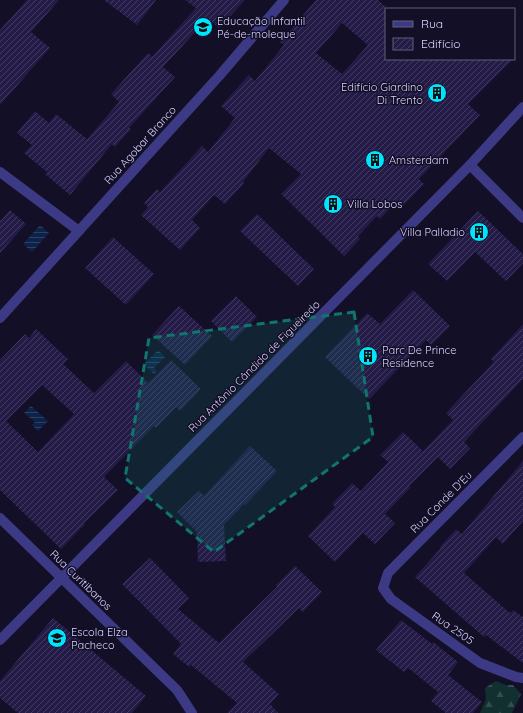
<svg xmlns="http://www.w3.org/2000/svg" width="523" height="713" font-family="Quicksand,sans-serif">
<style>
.forest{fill:url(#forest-firs)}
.water{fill:url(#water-rules)}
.building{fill:url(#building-hatch);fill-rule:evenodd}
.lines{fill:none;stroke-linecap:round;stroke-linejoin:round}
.minor{stroke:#3d3a85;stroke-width:10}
.marked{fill:#0f766e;fill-opacity:0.2;stroke:#0f766e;stroke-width:3;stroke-dasharray:8 5;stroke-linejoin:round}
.labels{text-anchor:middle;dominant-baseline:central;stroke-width:3;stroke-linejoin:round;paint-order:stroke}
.poi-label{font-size:11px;fill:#d9d4ff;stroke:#130f26;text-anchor:start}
.street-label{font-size:11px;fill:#d9d4ff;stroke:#130f26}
</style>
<defs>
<pattern id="forest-firs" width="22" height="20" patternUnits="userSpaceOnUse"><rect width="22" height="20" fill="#12302f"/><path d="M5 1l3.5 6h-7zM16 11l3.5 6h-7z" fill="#344d4e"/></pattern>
<pattern id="water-rules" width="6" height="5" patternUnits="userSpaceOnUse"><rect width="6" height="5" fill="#0c2248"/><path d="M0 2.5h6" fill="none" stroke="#2f4163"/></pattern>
<pattern id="building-hatch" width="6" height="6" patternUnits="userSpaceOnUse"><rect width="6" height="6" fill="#241b47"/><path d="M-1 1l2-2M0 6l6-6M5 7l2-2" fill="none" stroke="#433b63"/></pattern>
</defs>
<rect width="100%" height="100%" fill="#130f26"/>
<path class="forest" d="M496 681 506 685H513L521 694 512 713H480L486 699 485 688Z"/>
<g class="water">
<path d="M40 225 49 233 32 252 23 244Z"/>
<path d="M158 350 165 357 154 368 157 371 154 374 144 364Z"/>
<path d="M31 406 48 421 38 431 32 425 35 422 24 413Z"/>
</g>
<g class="building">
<path d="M27 0H59L31 32 50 48 0 105V30Z"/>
<path d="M104 0H156L137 25Z"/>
<path d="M185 0H245L219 28 208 18 163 67 175 77 129 128 131 129 115 147 112 144 70 195 45 174 47 172 24 153 32 145 17 133 35 111 49 123 56 114 87 139 119 102 111 94 148 53 152 57 196 8Z"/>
<path d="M316 0H378L386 7V59H513L468 104 480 115 419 179 424 184 401 208 395 203 380 219 377 216 358 236 360 239 344 256 281 194 301 174 269 148 243 182 244 183 225 204 214 195 192 220 200 228 180 250 141 215 148 207 144 203 157 189 160 192 202 146 208 152 235 118 221 106 249 75 255 81 284 45 280 42ZM342 23 368 45 342 74 316 53Z"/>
<path d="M10 210 26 224 0 253V221Z"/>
<path d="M478 211 523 254V263L506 281 475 252 447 281 428 264Z"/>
<path d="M257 214 314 269 298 286 240 231Z"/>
<path d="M113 237 154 274 126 305 85 268Z"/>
<path d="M413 290 450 326 431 345 426 340 369 399 325 357 367 313 380 324Z"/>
<path d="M236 296 257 317 232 342 211 321Z"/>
<path d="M179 306 212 336 185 365 152 335Z"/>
<path d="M523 324V379L464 442 470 448 450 469 438 457 409 486 411 487 385 514 395 523 375 544 363 533 335 562 308 536 335 507 332 504 352 483 361 491 388 462 380 455 403 432 423 451 453 420 446 413 494 362 491 359Z"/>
<path d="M36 329 68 359 63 364 94 393 126 361 148 383 171 360 201 389 180 411 176 407 156 428 154 426 104 477 118 490 84 523 85 524 61 549 0 490V360L25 334 29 338ZM42 385 74 414 38 452 6 421Z"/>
<path d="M250 446 277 471 245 505 244 504 224 525 226 561 198 562 197 532 177 512 199 491 204 496Z"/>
<path d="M523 461V521L503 544 496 537 464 573 510 613 513 610 523 617V663L486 635 484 637 415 577 441 548 440 547 456 529 462 534Z"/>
<path d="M150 558 189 598 178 609 219 643 277 587 276 585 295 566 322 592 303 612 299 608 243 662 279 694 270 704 278 713H227L237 703 191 665 189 667 173 654 181 644 122 584Z"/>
<path d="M53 618 146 696 132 713H18L0 698V681Z"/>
<path d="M401 620 432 644 433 642 458 662 448 675 482 702 473 713H446L431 701 438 692 408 668 404 672 376 650Z"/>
</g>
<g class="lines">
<g class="minor">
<path d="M470 165 523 218"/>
<path d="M0 172 79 231"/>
<path d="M0 318 220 75 284 0"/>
<path d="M523 437 388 573 383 588 391 599 480 663 516 677 523 678"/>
<path d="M0 518 177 690 192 713"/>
<path d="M0 640 470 165 523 107"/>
</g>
</g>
<path class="marked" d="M354 312 373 437 214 552 125 478 149 338Z"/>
<defs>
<g id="school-disc" transform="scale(1)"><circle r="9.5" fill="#00e5ff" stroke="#130f26"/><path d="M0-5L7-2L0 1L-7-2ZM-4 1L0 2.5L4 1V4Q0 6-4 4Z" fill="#111"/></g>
<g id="building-disc" transform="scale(1)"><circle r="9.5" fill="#00e5ff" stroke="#130f26"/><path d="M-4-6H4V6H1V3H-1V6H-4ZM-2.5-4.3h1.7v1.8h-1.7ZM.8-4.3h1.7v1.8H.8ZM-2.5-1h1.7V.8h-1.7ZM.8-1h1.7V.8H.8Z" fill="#111"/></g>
</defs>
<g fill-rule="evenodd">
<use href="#school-disc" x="203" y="27"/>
<use href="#building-disc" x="437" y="93"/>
<use href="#building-disc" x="375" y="160"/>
<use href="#building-disc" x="333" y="204"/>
<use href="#building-disc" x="479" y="232"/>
<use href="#building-disc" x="368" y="356"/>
<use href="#school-disc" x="57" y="638"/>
</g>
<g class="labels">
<g class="poi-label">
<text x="217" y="21">Educação Infantil<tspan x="217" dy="13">Pé-de-moleque</tspan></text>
<text x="423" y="87" text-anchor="end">Edifício Giardino<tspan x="423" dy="13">Di Trento</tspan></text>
<text x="389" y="160">Amsterdam</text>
<text x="347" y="204">Villa Lobos</text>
<text x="465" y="232" text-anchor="end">Villa Palladio</text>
<text x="382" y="350">Parc De Prince<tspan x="382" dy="13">Residence</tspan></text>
<text x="71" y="632">Escola Elza<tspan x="71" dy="13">Pacheco</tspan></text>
</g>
<g class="street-label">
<text transform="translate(140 145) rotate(-48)">Rua Agobar Branco</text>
<text transform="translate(254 366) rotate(-45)">Rua Antônio Cândido de Figueiredo</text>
<text transform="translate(441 502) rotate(-45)">Rua Conde D'Eu</text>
<text transform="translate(81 580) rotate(44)">Rua Curitibanos</text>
<text transform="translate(453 628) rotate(35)">Rua 2505</text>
</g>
</g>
<rect x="385" y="8" width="130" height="52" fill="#130f26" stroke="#625e7d"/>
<rect x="393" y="21" width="20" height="6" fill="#3d3a85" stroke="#625e7d"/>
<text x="421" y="28" font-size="12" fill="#d9d4ff">Rua</text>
<rect x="393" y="38" width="20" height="12" fill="url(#building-hatch)" stroke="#625e7d"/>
<text x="421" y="48" font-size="12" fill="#d9d4ff">Edifício</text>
</svg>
